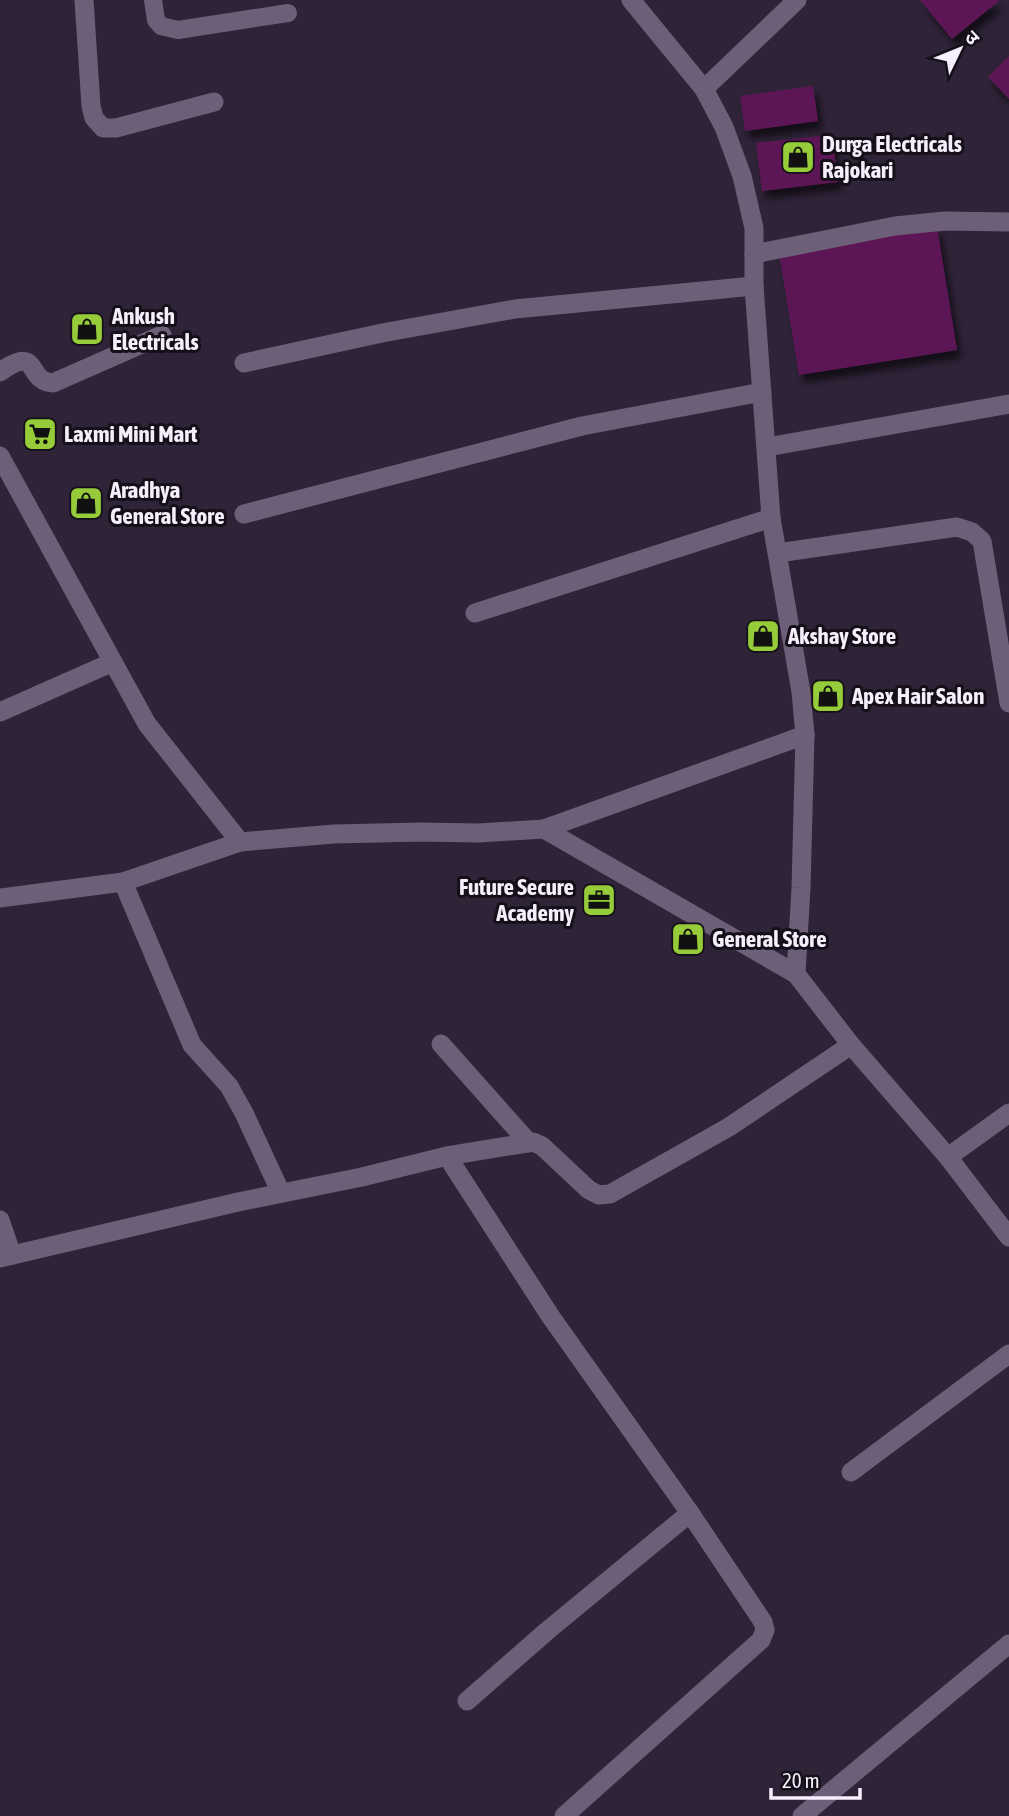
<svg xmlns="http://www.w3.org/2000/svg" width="1009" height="1816" font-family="'Asap Condensed','Noto Sans Devanagari',sans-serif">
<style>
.building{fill:#5d1954;filter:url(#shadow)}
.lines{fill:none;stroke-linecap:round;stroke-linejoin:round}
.service{stroke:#6d5f78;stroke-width:18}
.minor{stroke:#6d5f78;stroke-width:19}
.labels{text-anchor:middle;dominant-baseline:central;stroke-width:6;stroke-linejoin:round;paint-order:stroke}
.poi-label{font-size:23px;font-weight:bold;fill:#f6eefc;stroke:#140f18;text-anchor:start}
</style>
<defs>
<filter id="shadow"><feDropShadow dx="4.5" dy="8" stdDeviation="3.5" flood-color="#0009"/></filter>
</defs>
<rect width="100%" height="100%" fill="#2f2338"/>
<g class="building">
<path d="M920 0H1000L952 39Z"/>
<path d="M1009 56V99L988 77Z"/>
<path d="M813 86 818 121 745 131 740 96Z"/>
<path d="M832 135 838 182 762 191 756 143Z"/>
<path d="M937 227 957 350 799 375 779 253Z"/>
</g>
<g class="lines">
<path class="service" d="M153 0 156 20 161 26 178 30 288 13"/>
<g class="minor">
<path d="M84 0 91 106 94 118 103 128H116L214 102"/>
<path d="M631 0 704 89 724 127 742 176 754 228V286L771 518 801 692 805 735 801 888 796 974 851 1045 948 1157 1009 1237"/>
<path d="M704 89 797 0"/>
<path d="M754 254 895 226 945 221 1009 222"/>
<path d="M244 363 382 333 515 309 754 286"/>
<path d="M0 372C41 343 25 382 53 383L162 335"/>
<path d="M767 447 1009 404"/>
<path d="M0 456 147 724 240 842"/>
<path d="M244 514 582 426 762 392"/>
<path d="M778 553 957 527 972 532 982 541 1009 703"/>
<path d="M475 613 771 518"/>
<path d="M0 712 113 662"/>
<path d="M544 829 805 735"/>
<path d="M123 882 192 1045 229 1086 244 1113 281 1193"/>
<path d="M0 898 123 882 240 842 334 834 421 832 478 833 544 829 796 974"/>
<path d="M441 1044 529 1143"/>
<path d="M447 1156 551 1317 690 1513 763 1622 765 1630 761 1640 564 1816"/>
<path d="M948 1157 1009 1113"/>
<path d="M0 1220 12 1255"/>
<path d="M0 1258 238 1202 362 1177 447 1156 533 1142 542 1146 589 1190 599 1195 610 1194 729 1127 851 1045"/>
<path d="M851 1472 1009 1354"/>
<path d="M467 1701 547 1631 690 1513"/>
<path d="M802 1816 1009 1644"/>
</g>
</g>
<defs>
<g id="shop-square" transform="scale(1.75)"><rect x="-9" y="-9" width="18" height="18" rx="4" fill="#96cc39" stroke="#140f18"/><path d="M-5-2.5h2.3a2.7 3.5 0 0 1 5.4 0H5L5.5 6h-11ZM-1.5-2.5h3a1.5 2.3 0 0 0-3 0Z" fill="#111"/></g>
<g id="supermarket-square" transform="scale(1.75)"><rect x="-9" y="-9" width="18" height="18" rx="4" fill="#96cc39" stroke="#140f18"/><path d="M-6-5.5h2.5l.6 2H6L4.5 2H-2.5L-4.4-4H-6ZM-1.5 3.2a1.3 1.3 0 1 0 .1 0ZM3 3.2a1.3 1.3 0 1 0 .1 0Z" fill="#111"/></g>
<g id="office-square" transform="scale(1.75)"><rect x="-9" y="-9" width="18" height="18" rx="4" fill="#96cc39" stroke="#140f18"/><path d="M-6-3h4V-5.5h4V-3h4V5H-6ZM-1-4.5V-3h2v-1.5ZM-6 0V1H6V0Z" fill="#111"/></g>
</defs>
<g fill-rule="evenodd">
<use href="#shop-square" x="798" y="157"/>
<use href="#shop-square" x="87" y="329"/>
<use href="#supermarket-square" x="40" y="434"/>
<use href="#shop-square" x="86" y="503"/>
<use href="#shop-square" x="763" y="636"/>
<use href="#shop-square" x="828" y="696"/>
<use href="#office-square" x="599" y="900"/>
<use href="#shop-square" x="688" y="939"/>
</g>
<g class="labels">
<g class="poi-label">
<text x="822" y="144">Durga Electricals<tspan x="822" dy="26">Rajokari</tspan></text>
<text x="112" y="316">Ankush<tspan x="112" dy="26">Electricals</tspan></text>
<text x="64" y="434">Laxmi Mini Mart</text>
<text x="110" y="490">Aradhya<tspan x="110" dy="26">General Store</tspan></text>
<text x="788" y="636">Akshay Store</text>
<text x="852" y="696">Apex Hair Salon</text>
<text x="574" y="887" text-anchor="end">Future Secure<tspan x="574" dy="26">Academy</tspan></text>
<text x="712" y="939">General Store</text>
</g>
</g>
<g transform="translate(960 49) rotate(47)" stroke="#140f18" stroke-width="5" paint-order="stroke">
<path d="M0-5L12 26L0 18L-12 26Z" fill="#f6eefc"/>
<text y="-10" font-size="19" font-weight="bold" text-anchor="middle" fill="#f6eefc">उ</text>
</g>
<path d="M771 1788v10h89v-10" fill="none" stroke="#f6eefc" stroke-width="3.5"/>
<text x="782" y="1788" font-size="21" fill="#f6eefc" stroke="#140f18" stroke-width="5" paint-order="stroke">20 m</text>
</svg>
